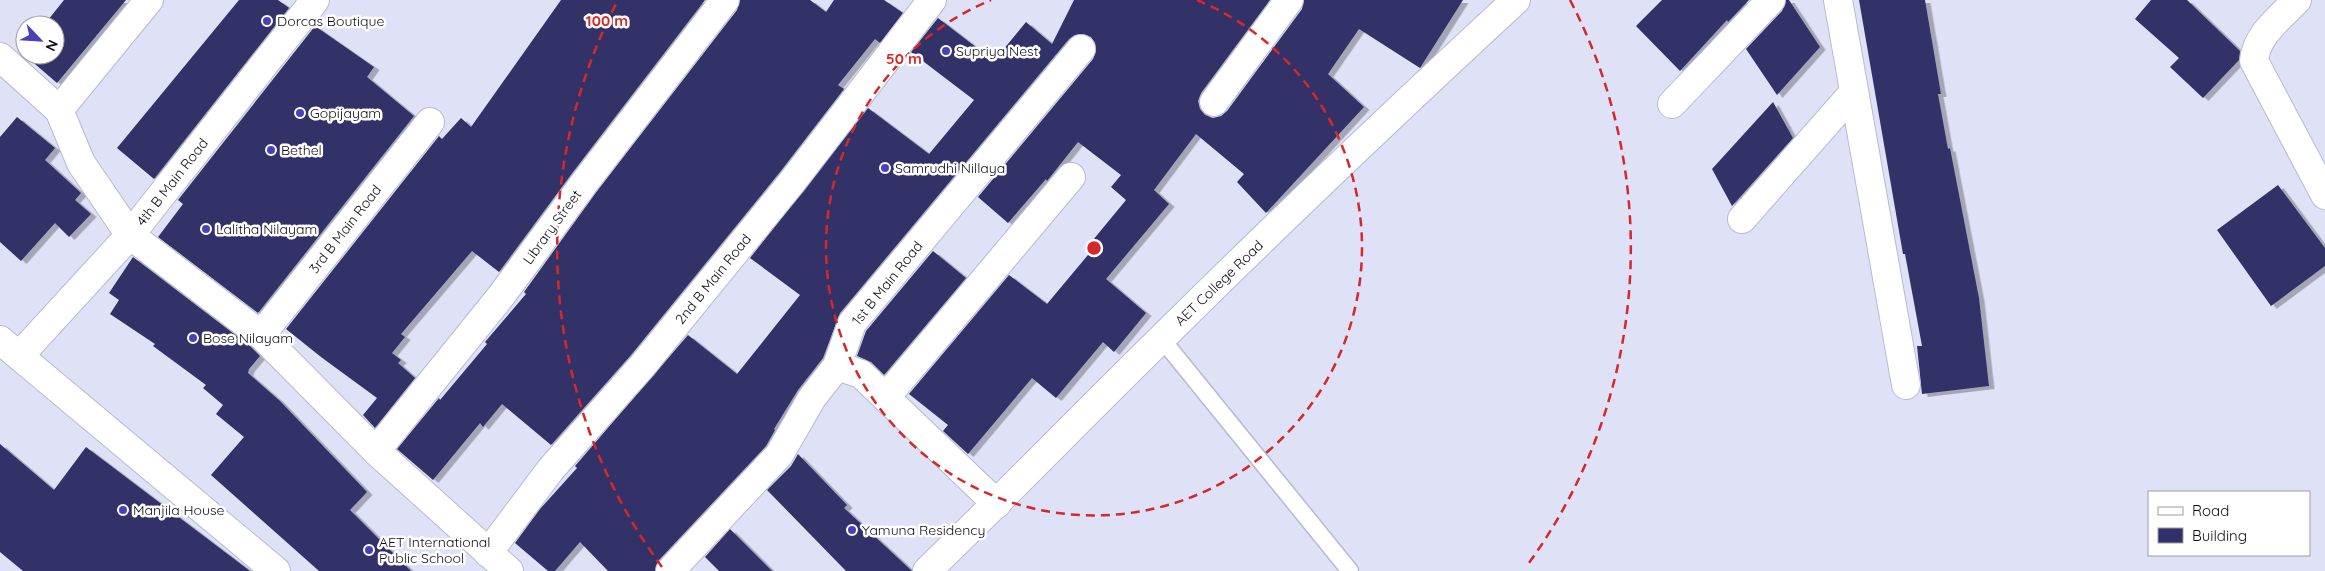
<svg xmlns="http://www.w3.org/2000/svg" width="2325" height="571" font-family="Quicksand,sans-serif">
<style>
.building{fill:#313069;filter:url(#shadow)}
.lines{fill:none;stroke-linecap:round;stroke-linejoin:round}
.lane-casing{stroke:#b8bacf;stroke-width:19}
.street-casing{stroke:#b8bacf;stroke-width:30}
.lane{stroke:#fff;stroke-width:16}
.street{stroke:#fff;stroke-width:28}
.ring{fill:none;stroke:#d62828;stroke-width:2.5;stroke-dasharray:9 6}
.poi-dot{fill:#4b40b7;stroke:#fff;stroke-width:2}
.labels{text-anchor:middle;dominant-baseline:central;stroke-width:5;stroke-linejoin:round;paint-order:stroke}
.poi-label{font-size:14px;fill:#0c0d14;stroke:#fff;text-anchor:start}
.street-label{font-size:14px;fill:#0c0d14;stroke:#fff}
.centre{fill:#d62828;stroke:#fff;stroke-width:2.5}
.ring-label{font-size:15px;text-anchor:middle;font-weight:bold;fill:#d62828;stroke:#fff;stroke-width:5;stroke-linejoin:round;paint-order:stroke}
</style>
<defs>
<filter id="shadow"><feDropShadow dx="5.5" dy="3" stdDeviation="0" flood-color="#0004"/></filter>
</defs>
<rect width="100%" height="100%" fill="#dfe1f7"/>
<g class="building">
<path d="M64 0H126L57 83 21 52 25 47V55H55V25H44Z"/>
<path d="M239 0H278L289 8 154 179 117 148Z"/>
<path d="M561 0H705L573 172 499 272 472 251 401 334 405 337 392 353 401 360 398 363 415 378 375 428 363 415 377 398 321 357 286 329 439 136 442 139 461 118 471 127Z"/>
<path d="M740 0H810L826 12 834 0H884L903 13 880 43 875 39 838 85 844 89 780 172 631 355 551 445 502 404 483 427 480 423 433 480 397 449 439 398 440 400 487 344 485 342 526 294 524 292 597 191 737 10Z"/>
<path d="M1074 0H1270L1201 93 1198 101 1200 109 1205 115 1213 118 1221 116 1227 111 1302 9 1304 0H1463L1420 68 1359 29 1328 74 1364 107 1266 213 1237 182 1244 174 1196 134 1154 190 1169 204 1106 279 1146 313 1114 352 1103 342 1056 398 1032 378 968 454 943 431 948 425 909 394 1009 275 1047 304 1098 243 1093 240 1126 200 1111 187 1121 175 1078 142 1047 181 1046 179 1008 223 978 197 1093 59 1096 51 1095 43 1091 37 1084 34 1075 35 1069 39 840 313 823 358 798 390 774 429 775 430 766 446 659 560 655 571H608L580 542 555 571H548L515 543 540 509 577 468 575 466 688 335 737 374 800 295 750 258 868 108 929 154 974 100 911 52 938 18 994 61 1026 22 1052 44Z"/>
<path d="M1662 0H1749L1728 22 1727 20 1680 71 1636 26Z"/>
<path d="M1786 0H1789L1820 47 1777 95 1746 49 1782 11Z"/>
<path d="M1859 0H1925L1941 94H1938L1948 149 1950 148 1979 298 1989 386 1922 394 1917 346H1922L1905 254H1903L1899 231Z"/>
<path d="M2151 0H2187L2240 51 2239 60 2203 98 2170 67 2179 58 2135 19Z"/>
<path d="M315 26 374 67 367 77 414 116 258 313 158 237 183 204 178 200Z"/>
<path d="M1773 102 1793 138 1732 206 1712 169Z"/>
<path d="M17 117 55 148 45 160 81 193 75 200 91 214 69 237 55 223 21 261 0 242V137Z"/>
<path d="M2278 185 2325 248V266L2271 306 2217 230Z"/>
<path d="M933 251 966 278 884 375 871 362 857 356 866 331Z"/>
<path d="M133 257 251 347 260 356 249 369 248 373 280 401 367 492 350 510 411 571H319L211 475 244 437 216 414 223 405 203 388 206 385 153 346 155 344 110 314 119 300 109 293Z"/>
<path d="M0 444 54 490 86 447 250 571H23L0 552Z"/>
<path d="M798 454 847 505 844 508 912 571H846L767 490 791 466Z"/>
<path d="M730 529 772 571H719L705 557Z"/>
</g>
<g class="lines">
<g class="lane-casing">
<path id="lane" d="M1161 338 1350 571"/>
</g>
<g class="street-casing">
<g id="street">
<path d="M1838 0 1906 385"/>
<path d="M2297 0C2280 18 2256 35 2254 61L2325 195"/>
<path d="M0 57 59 110 81 163 130 235 261 335 376 451 509 571"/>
<path d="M1214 102 1289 0"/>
<path d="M1672 104 1771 0"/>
<path d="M59 110 149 0"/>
<path d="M1742 219 1854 92"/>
<path d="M261 335 430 122"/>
<path d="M0 340 276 571"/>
<path d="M19 356 130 235 315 0"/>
<path d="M837 366 861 374 997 504"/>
<path d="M886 397 1071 177"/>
<path d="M376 451 501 296 585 182 725 0"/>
<path d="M488 553 551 469 643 365 792 182 932 0"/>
<path d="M670 571 779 455 812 398 837 366 852 323 1081 49"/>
<path d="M927 571C1006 495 1082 416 1161 339 1277 224 1396 111 1516 0"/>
</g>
</g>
<use href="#lane" class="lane"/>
<use href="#street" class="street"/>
</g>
<g class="ring">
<path d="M1197 0A268 268 0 1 1 991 0"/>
<path d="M662 567A537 537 0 0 1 618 0M1570 0A537 537 0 0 1 1526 567"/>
</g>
<g class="poi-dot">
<circle cx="267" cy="21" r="5"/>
<circle cx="946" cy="51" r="5"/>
<circle cx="300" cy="113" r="5"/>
<circle cx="271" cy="150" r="5"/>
<circle cx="885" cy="168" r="5"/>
<circle cx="206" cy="229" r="5"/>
<circle cx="193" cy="338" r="5"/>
<circle cx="123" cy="510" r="5"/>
<circle cx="852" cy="530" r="5"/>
<circle cx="369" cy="550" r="5"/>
</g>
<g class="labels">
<g class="poi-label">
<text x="277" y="21">Dorcas Boutique</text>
<text x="956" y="51">Supriya Nest</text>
<text x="310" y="113">Gopijayam</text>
<text x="281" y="150">Bethel</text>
<text x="895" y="168">Samrudhi Nillaya</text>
<text x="216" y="229">Lalitha Nilayam</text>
<text x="203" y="338">Bose Nilayam</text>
<text x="133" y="510">Manjila House</text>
<text x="862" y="530">Yamuna Residency</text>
<text x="379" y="542">AET International<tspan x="379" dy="16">Public School</tspan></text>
</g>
<g class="street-label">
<text transform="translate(172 182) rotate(-52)">4th B Main Road</text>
<text transform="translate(552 227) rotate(-54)">Library Street</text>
<text transform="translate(345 229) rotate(-52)">3rd B Main Road</text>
<text transform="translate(713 279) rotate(-51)">2nd B Main Road</text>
<text transform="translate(887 283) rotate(-51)">1st B Main Road</text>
<text transform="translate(1219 283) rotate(-44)">AET College Road</text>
</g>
</g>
<circle cx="1094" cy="248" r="8" class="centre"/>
<g class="ring-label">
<text x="607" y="26">100 m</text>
<text x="904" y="64">50 m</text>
</g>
<rect x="2148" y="491" width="162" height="65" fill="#ffffff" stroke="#9e9ea1"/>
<rect x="2158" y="507" width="25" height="8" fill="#ffffff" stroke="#9e9ea1"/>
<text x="2192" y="516" font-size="15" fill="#0c0d14">Road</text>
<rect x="2158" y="528" width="25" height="15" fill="#313069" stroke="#9e9ea1"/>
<text x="2192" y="541" font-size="15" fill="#0c0d14">Building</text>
<g transform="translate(40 40) rotate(115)"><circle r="24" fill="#ffffff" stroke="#9e9ea1"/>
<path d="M0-4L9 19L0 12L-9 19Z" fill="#4b40b7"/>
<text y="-8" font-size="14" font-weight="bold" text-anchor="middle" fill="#0c0d14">N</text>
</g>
</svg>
